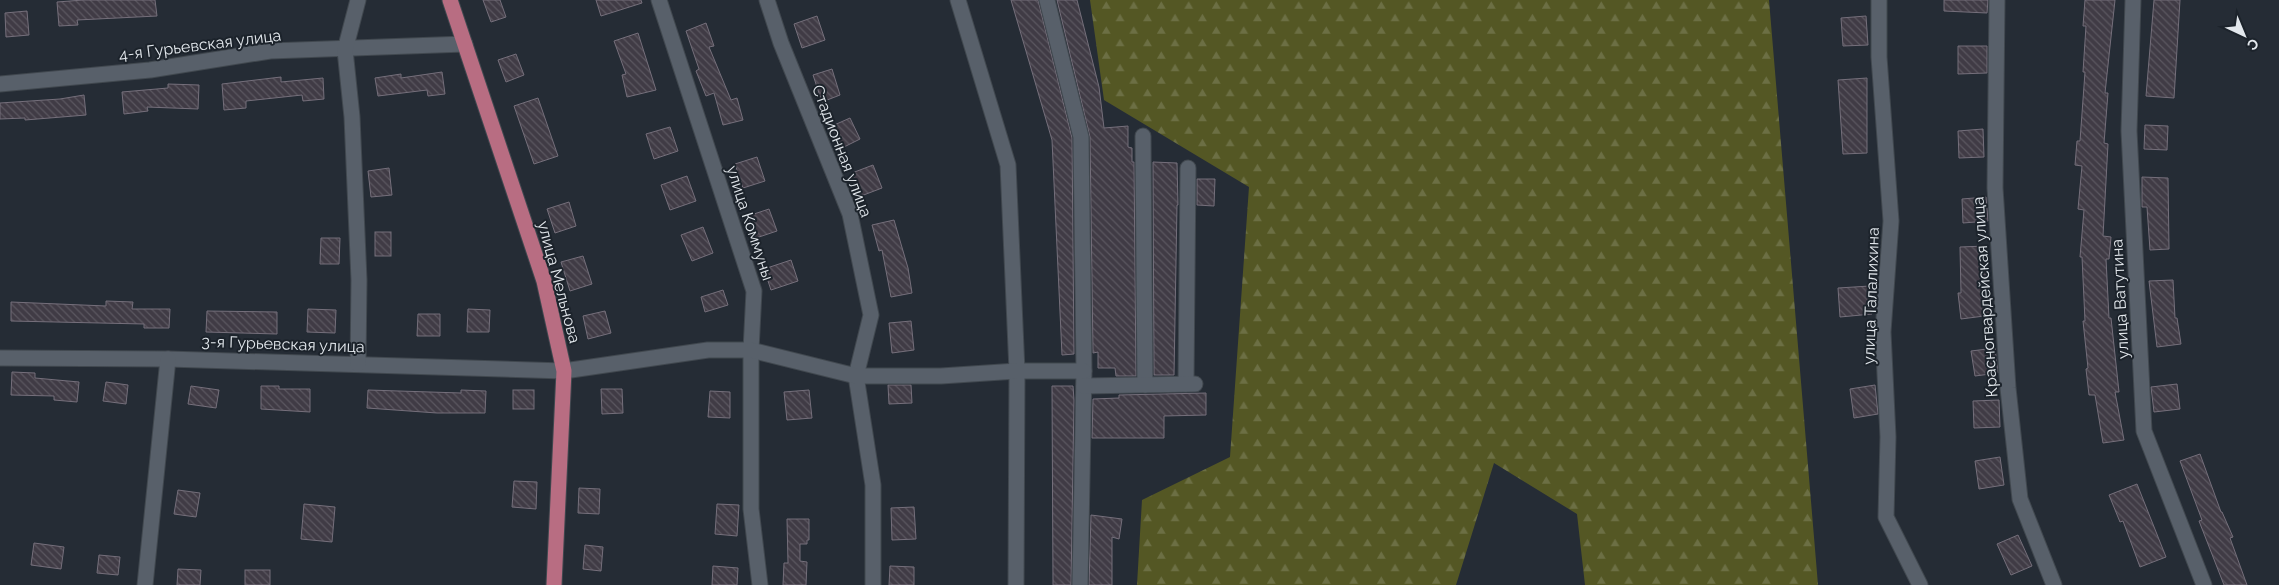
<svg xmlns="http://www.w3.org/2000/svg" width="2279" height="585" font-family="Raleway,sans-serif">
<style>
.forest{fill:url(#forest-firs)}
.building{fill:url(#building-back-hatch);stroke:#756f7b}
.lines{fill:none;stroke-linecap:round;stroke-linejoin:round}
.minor-casing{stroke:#41484f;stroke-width:17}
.major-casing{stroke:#41484f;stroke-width:17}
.minor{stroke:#58606a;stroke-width:15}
.major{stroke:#b86d82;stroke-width:15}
.labels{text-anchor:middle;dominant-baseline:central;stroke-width:4;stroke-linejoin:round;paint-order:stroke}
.street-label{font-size:16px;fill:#e3e8ed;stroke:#1c232b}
</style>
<defs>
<pattern id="forest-firs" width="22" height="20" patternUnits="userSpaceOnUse" patternTransform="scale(1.25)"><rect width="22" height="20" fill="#545724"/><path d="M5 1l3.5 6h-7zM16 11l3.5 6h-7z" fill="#6c6f44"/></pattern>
<pattern id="building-back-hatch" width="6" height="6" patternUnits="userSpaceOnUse" patternTransform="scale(1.25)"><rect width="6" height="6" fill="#403b45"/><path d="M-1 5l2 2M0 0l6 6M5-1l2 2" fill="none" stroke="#5b5760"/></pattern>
</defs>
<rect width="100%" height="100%" fill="#252c35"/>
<path class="forest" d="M1090 0H1769L1818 585H1585L1577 514 1494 463 1456 585H1137L1142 500 1230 457 1249 187 1104 100Z"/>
<g class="building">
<path d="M83 0H155L157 16 77 20 78 25 59 26 57 2Z"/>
<path d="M483 0H500L506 17 491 22Z"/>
<path d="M596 0H641L642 3 601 16Z"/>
<path d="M1011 0H1038L1072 138 1074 354 1062 355 1052 140Z"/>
<path d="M1057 0H1077L1099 87 1104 128 1128 126V147L1132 148V162H1134L1136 376H1116L1115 368H1098V352L1093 353 1090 137Z"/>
<path d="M1944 0H1988L1987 13 1944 11Z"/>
<path d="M2085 0H2115L2105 93H2108L2104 143 2108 144 2103 236 2111 237 2109 259H2106L2109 318H2111L2119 392H2115L2124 440 2103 443 2095 395H2089L2086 369 2088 368 2083 321H2085L2082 257H2080L2084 210 2078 209 2082 166 2075 165 2077 141H2080L2085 72H2083L2086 26H2083Z"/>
<path d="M2154 0H2180L2174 98 2146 96Z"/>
<path d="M27 11 29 35 6 37 5 13Z"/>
<path d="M817 16 825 40 802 48 794 24Z"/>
<path d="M1866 16 1868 45 1843 46 1841 18Z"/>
<path d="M706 23 714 46 709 47 731 100 737 98 743 120 723 125 714 93 706 96 696 71 699 69 686 31Z"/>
<path d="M638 33 656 90 627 97 622 75 626 74 614 41Z"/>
<path d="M1958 46H1987V73L1958 74Z"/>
<path d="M516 54 524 75 506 82 498 60Z"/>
<path d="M832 69 840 95 822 102 813 75Z"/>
<path d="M442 72 445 94 428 96 427 90 378 96 375 78 401 74V78Z"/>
<path d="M281 77V82L323 78 324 99 303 101 302 95 246 101V108L224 110 222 84Z"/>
<path d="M1867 78V153L1843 154 1838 80Z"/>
<path d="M168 84 199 85 198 109 147 107 148 111 124 114 122 92 168 88Z"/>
<path d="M84 95 86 115 25 120V118L0 119V103L60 99Z"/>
<path d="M538 98 558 156 534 164 514 106Z"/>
<path d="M850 118 860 139 842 148 832 126Z"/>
<path d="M2145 125 2168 126 2167 150 2144 149Z"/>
<path d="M670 127 678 151 654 159 646 134Z"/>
<path d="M1983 129 1984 157 1959 158 1958 131Z"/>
<path d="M757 157 765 181 743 188 735 164Z"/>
<path d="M1153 162 1177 163 1178 205H1177L1174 375H1154Z"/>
<path d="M873 165 882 188 861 196 852 173Z"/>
<path d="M389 168 392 195 371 197 368 171Z"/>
<path d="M687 176 696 201 670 210 661 185Z"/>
<path d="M2142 177 2168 178 2169 249 2150 250 2147 207H2142Z"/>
<path d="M1197 179H1215L1214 206 1197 205Z"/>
<path d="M1986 197 1988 221 1963 223 1962 199Z"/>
<path d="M569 202 576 226 555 233 547 209Z"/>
<path d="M769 209 777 231 756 238 748 216Z"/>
<path d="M894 220 908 268 912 293 891 297 882 250 879 251 872 225Z"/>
<path d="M703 227 713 253 692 261 681 235Z"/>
<rect x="375" y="232" width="16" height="24"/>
<path d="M321 238H340L339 264H320Z"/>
<path d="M1986 246 1987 276 1992 315 1961 319 1958 293H1961L1960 247Z"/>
<path d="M583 256 592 284 570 291 561 262Z"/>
<path d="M791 260 798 281 771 290 764 269Z"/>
<path d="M2173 280 2175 318H2177L2181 344 2157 347 2149 281Z"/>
<path d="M1870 286 1872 314 1840 317 1838 288Z"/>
<path d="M723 290 728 305 705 312 701 297Z"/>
<path d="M106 301 133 302 132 309H170L169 328H144V324L11 321V302L106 306Z"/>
<path d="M308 309 336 310 335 333 307 332Z"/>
<path d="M468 309 490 310 489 332H467Z"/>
<path d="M207 311 277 312V334L206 332Z"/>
<path d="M605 311 611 333 588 339 583 316Z"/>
<path d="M418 314H440V336H417Z"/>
<path d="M911 321 914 350 892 353 889 323Z"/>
<path d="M1995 348 1998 373 1975 376 1971 351Z"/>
<path d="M12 372 35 373V378L79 382 77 402 54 400V396L11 395Z"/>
<path d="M106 382 128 385 126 404 103 401Z"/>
<path d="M2177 384 2180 409 2154 412 2151 387Z"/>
<path d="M888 385H911L912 403 889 404Z"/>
<path d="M1875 385 1878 414 1854 418 1850 389Z"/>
<path d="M191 386 219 390 216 408 188 404Z"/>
<path d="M261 386H279V389H310V412L261 409Z"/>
<path d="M1052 386H1073L1074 400 1071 585H1053Z"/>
<path d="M601 389H622L623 413 602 414Z"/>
<path d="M368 390 461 393V390L486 391 485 413H437L367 408Z"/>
<rect x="513" y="390" width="21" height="19"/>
<path d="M809 390 812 418 787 420 784 392Z"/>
<path d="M710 391 730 392V418L708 417Z"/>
<path d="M1206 393V415L1164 416V438H1092L1093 399 1119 398V395Z"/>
<path d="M1999 400 2000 427 1974 428 1973 401Z"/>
<path d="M2200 454 2221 512H2222L2233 537 2230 538 2247 585H2224L2199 521 2202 520 2180 461Z"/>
<path d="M2000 457 2004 485 1979 489 1975 461Z"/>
<path d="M514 481 537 482 536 509 512 507Z"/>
<path d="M2137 484 2166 557 2140 567 2123 521 2120 522 2109 495Z"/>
<path d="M579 488 600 489 599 514 578 513Z"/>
<path d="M178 490 200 493 196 517 174 514Z"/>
<path d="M304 504 335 507 332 542 301 539Z"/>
<path d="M717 504 739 505 737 536 715 534Z"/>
<path d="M914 507 916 539 892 540 891 508Z"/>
<path d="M1091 515 1122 519 1119 539 1112 537V585H1089Z"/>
<path d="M787 519H809V540H807V544H800V561L807 562 806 585H783L784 563H788Z"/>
<path d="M2018 535 2032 566 2011 575 1997 544Z"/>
<path d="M34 543 64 547 61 569 31 565Z"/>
<path d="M585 545 603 547 601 571 583 569Z"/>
<path d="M99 555 120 557 118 575 97 573Z"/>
<path d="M713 566 738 568 737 585H712Z"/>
<path d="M890 566 914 567V585H889Z"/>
<path d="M178 569 201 570 200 585H177Z"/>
<rect x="245" y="570" width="25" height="15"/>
</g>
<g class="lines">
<g class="minor-casing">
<g id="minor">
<path d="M659 0 754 291 751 350V509L760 585"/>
<path d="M767 0 781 43 850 214 871 315 856 376 873 485V585"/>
<path d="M958 0 1008 165 1017 371 1016 585"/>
<path d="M1047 0 1081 137 1084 371 1080 585"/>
<path d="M1879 0V57L1891 221 1883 332 1888 437 1886 517 1920 585"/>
<path d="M1997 0 1995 188 2008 388 2020 499 2054 585"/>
<path d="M2133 0 2129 131 2144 431 2204 585"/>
<path d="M0 84 150 70 270 51 465 44"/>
<path d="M1143 136 1145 385"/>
<path d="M0 358 168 359 564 371 708 350H751L856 376H941L1017 371H1084"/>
<path d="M358 364 359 280 352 117 345 50 358 0"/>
<path d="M1186 384 1188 168"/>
<path d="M1084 386 1195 384"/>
<path d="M145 585 168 359"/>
</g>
</g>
<g class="major-casing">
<path id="major" d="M450 0 544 281 564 371 554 585"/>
</g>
<use href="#minor" class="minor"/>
<use href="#major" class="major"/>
</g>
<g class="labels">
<g class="street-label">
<text transform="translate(200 45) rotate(-7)">4-я Гурьевская улица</text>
<text transform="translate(842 151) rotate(69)">Стадионная улица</text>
<text transform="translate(750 223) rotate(72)">улица Коммуны</text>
<text transform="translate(559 282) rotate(75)">улица Мельнова</text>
<text transform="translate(1871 296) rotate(-88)">улица Талалихина</text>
<text transform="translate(1985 297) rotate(-94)">Красногвардейская улица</text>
<text transform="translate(2120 299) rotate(-93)">улица Ватутина</text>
<text transform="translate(283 344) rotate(2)">3-я Гурьевская улица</text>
</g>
</g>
<g transform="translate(2244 35) rotate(136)" stroke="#1c232b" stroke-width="4" paint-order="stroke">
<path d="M0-4L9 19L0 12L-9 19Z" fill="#e3e8ed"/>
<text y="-8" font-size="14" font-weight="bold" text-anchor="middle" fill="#e3e8ed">С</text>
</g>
</svg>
